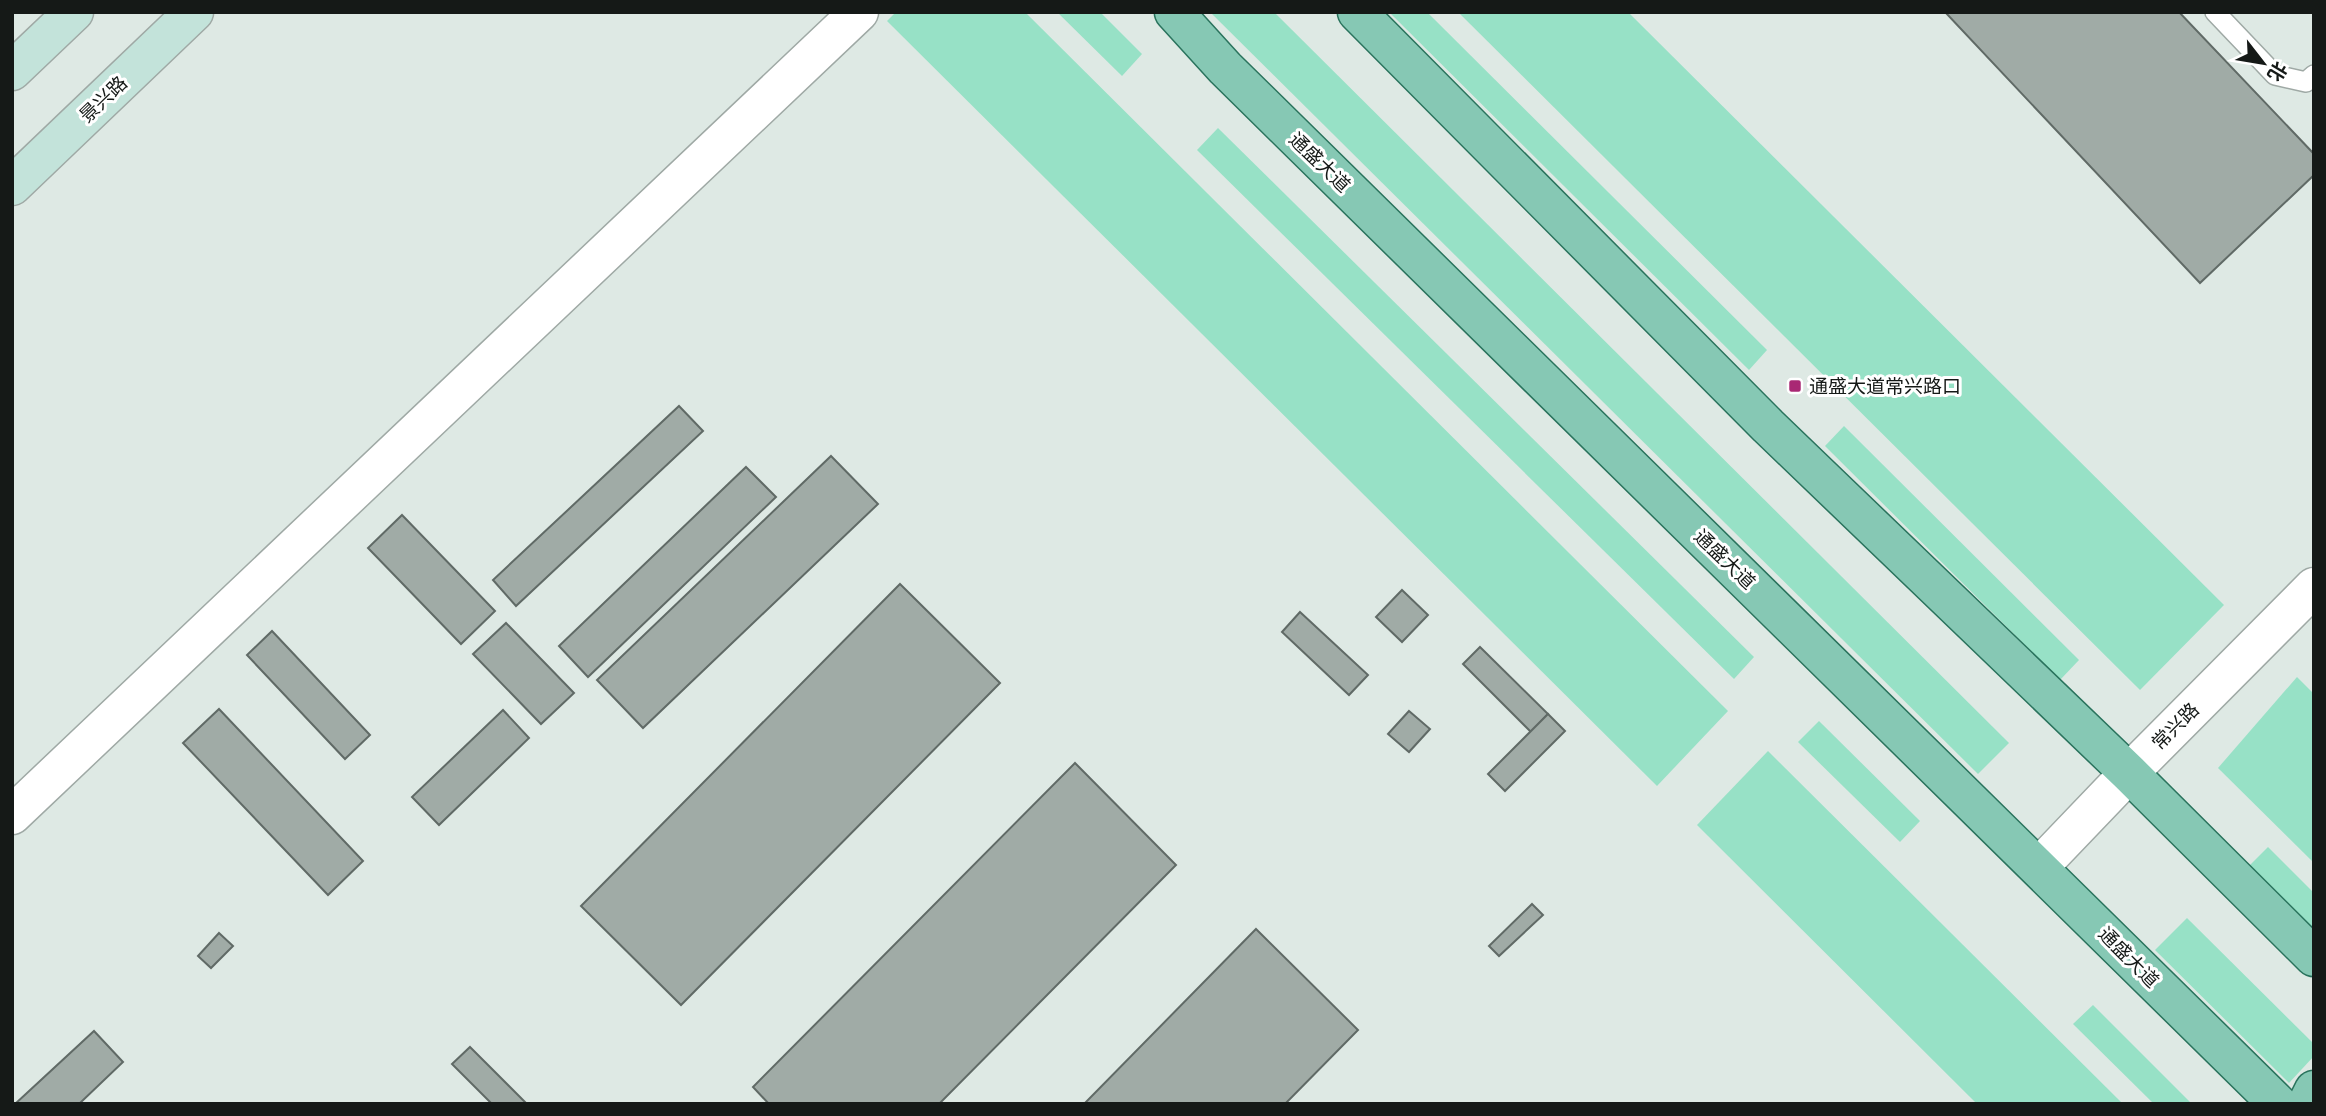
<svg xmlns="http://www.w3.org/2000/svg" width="2326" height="1116" font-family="'Open Sans','Noto Sans SC',sans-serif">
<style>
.green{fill:#97e1c6}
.building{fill:#a0aba6;stroke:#606a66;stroke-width:2}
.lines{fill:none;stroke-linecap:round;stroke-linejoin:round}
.service-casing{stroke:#9fa9a5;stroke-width:22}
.minor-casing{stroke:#9fa9a5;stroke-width:41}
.tertiary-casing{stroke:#9fa9a5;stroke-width:41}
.secondary-casing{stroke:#9fa9a5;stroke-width:41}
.primary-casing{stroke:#2a735d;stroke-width:41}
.service{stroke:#fff;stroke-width:19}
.minor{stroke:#fff;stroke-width:38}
.tertiary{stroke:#fff;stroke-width:38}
.secondary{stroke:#c3e3da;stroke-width:38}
.primary{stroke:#86c8b4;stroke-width:38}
.poi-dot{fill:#a92874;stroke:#fff;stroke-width:2.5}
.labels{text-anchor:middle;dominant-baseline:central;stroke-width:6;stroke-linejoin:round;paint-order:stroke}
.street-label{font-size:19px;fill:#151917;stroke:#fff}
.poi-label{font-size:19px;fill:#151917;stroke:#fff;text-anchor:start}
</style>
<rect width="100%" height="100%" fill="#dee9e4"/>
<g class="green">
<path d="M896 12H1025L1728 711 1657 786 887 21Z"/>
<path d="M1057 12H1100L1142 54 1122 76Z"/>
<path d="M1210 12H1274L2009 743 1978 774Z"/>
<path d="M1389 12H1427L1767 350 1749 370Z"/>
<path d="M1458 12H1628L2224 605 2140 690Z"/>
<path d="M1218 128 1754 657 1734 679 1197 150Z"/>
<path d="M1844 426 2079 660 2060 680 1825 446Z"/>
<path d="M2297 677 2314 694V863L2218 768Z"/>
<path d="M1819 721 1920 821 1900 842 1798 742Z"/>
<path d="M1768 751 2123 1104H1977L1697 825Z"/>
<path d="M2268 847 2314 893V932L2248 867Z"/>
<path d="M2187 918 2314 1044V1056L2289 1083 2155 950Z"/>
<path d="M2093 1005 2192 1104H2154L2073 1024Z"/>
</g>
<g class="building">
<path d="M1945 12H2179L2314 154V175L2200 283Z"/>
<path d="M679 406 703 431 516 606 493 580Z"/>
<path d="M831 456 878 504 643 728 597 680Z"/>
<path d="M746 467 776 497 588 677 559 646Z"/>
<path d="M402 515 495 611 461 644 368 548Z"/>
<path d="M900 584 1000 683 681 1005 581 906Z"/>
<path d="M1402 590 1428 615 1402 642 1376 617Z"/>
<path d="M1300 612 1368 675 1349 695 1282 632Z"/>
<path d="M506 623 574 693 541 724 473 654Z"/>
<path d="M272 631 370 735 345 759 247 655Z"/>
<path d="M1480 647 1548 714 1531 732 1463 664Z"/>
<path d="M219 709 363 861 328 895 183 743Z"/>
<path d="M503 710 529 738 439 825 412 797Z"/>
<path d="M1409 711 1430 729 1409 752 1388 734Z"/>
<path d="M1548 714 1565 731 1505 791 1488 774Z"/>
<path d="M1075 763 1176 865 939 1104H769L753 1087Z"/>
<path d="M1532 904 1543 915 1499 956 1489 946Z"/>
<path d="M1256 929 1358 1030 1285 1104H1084Z"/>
<path d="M219 933 233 946 211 968 198 956Z"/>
<path d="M94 1031 123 1062 79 1104H15Z"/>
<path d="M470 1047 527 1104H492L452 1064Z"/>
</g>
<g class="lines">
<g class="service-casing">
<path id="service" d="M2215 12 2275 75 2306 82 2314 75"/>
</g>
<g class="minor-casing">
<path id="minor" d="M12 815 859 12"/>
</g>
<g class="tertiary-casing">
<path id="tertiary" d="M2039 867 2129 773 2314 587"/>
</g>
<g class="secondary-casing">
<g id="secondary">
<path d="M12 71 74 12"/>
<path d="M12 186 194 12"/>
</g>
</g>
<g class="primary-casing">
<g id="primary">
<path d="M1174 12 1225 68 2278 1104"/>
<path d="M1357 12 1768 426 2129 773 2314 957"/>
<path d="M2307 1104 2314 1090"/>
</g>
</g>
<use href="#service" class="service"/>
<use href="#minor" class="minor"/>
<use href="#tertiary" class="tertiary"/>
<use href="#secondary" class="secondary"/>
<use href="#primary" class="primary"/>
</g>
<rect class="poi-dot" x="1788" y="379" width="14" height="14" rx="3.5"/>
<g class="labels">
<g class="street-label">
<text transform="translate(103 99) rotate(-44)">景兴路</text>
<text transform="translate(1320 162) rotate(44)">通盛大道</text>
<text transform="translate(1725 559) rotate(44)">通盛大道</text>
<text transform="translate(2175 726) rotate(-45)">常兴路</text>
<text transform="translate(2129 957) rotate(45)">通盛大道</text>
</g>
<g class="poi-label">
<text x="1809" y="386">通盛大道常兴路口</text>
</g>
</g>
<rect width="2326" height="1116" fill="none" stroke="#151917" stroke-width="28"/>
<g transform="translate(2263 63) rotate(121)" stroke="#ffffff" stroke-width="5" paint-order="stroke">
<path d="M0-5L12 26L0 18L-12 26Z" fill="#151917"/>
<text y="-10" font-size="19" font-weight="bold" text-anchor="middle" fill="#151917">北</text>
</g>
</svg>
